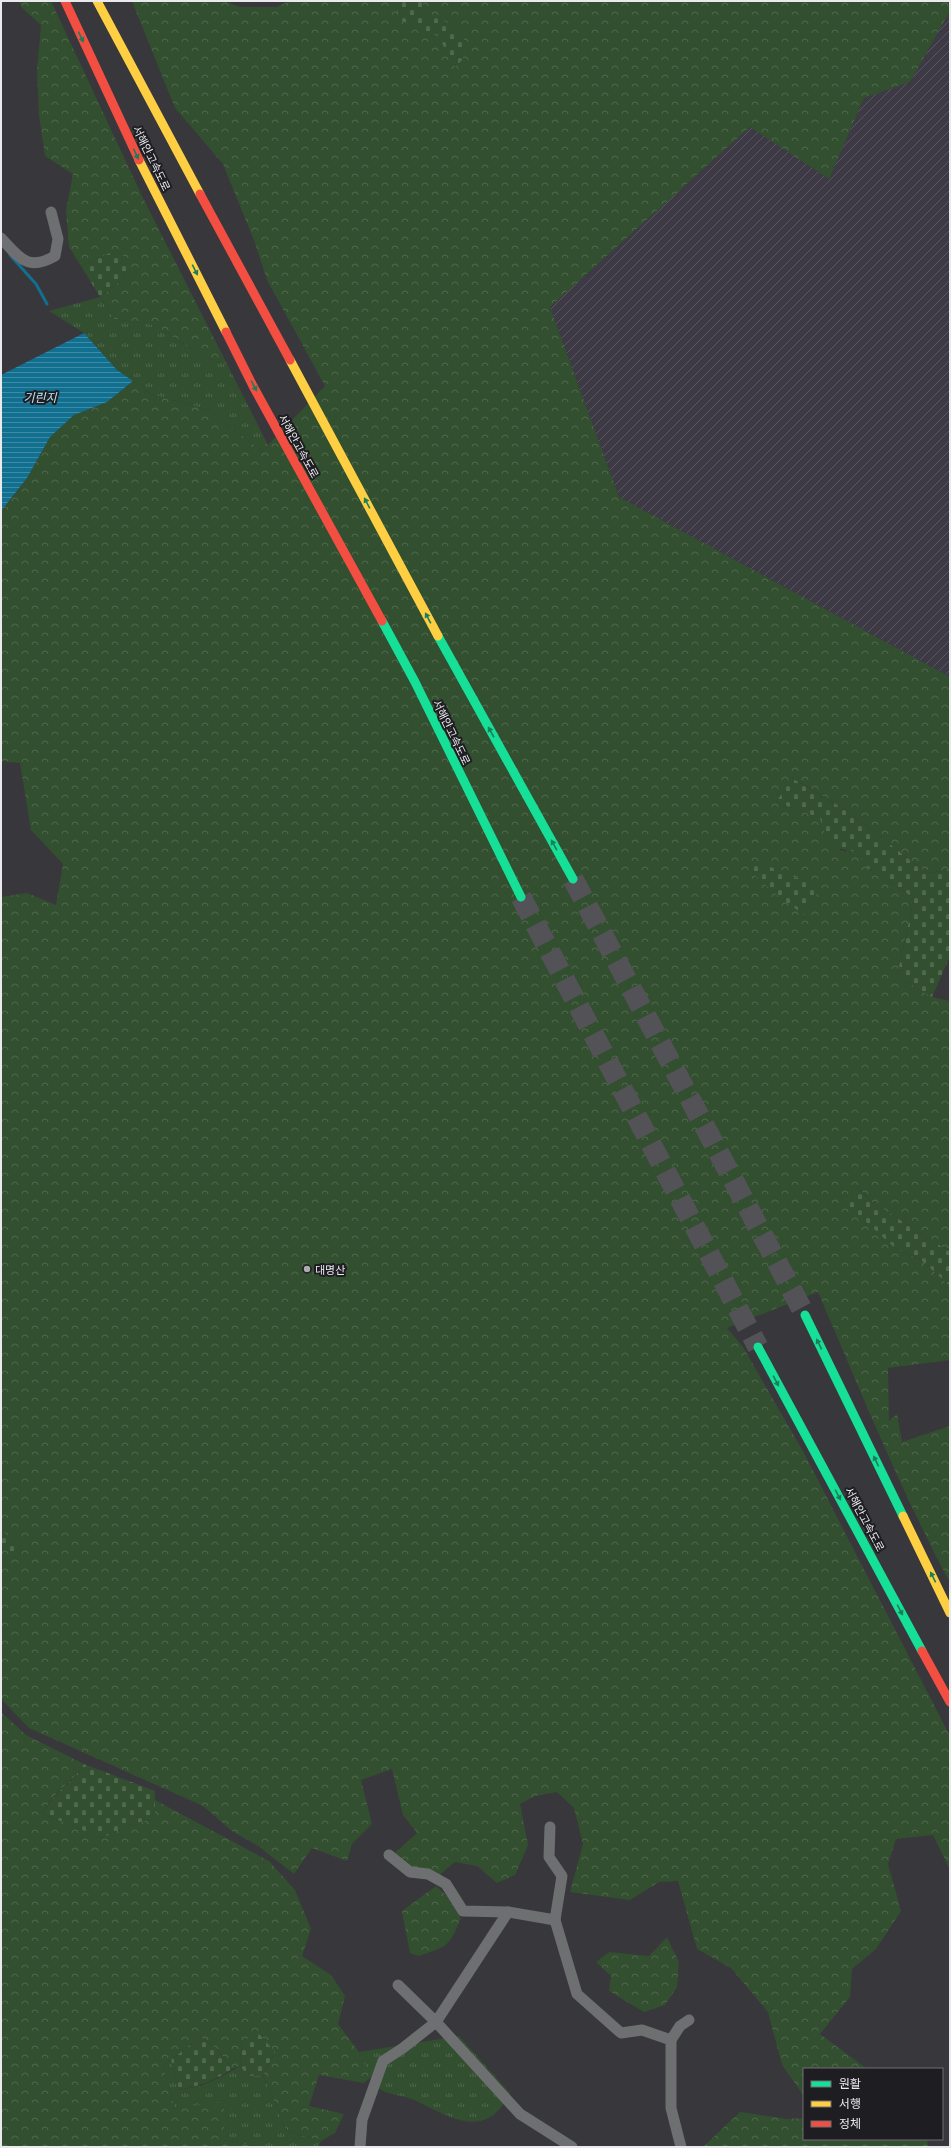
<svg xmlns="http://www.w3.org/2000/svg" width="951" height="2148" font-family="'Noto Serif','Noto Sans KR',serif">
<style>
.industrial{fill:url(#industrial-furrows)}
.grass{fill:url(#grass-tufts)}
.forest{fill:url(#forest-crowns)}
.cemetery{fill:url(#cemetery-stones)}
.water{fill:url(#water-rules)}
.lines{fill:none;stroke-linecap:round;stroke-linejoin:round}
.stream{stroke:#116f90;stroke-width:3}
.highway-tunnel{stroke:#535257;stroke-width:21;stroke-dasharray:21 10;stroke-linecap:butt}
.street{stroke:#6e6f71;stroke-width:11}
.fast{stroke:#16e098;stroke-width:9}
.slow{stroke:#ffcf43;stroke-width:9}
.jam{stroke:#f24e42;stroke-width:9}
.oneway{fill:#1a7e5c}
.poi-dot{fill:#acabb0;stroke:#1e1d21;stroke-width:1.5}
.labels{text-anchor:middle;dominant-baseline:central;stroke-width:4;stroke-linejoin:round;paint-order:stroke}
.street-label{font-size:11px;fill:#eae9ee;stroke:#1e1d21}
.poi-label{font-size:11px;fill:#eae9ee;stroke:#1e1d21;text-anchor:start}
.water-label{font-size:12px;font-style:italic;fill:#bde8fc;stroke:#1e1d21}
</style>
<defs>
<pattern id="industrial-furrows" width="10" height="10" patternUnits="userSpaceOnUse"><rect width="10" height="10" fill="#3d3a46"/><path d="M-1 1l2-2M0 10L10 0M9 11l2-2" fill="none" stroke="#595661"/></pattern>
<pattern id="grass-tufts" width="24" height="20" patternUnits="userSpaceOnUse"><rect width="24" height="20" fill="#324f2f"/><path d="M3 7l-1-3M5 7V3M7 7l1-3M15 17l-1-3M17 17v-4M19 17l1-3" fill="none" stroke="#50684d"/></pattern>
<pattern id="forest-crowns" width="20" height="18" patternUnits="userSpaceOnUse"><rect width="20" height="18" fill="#324f2f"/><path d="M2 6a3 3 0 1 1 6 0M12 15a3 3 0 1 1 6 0" fill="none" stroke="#50684d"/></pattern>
<pattern id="cemetery-stones" width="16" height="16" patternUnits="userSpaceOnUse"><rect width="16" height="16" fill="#324f2f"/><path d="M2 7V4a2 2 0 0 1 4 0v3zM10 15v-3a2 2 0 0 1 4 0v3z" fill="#50684d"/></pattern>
<pattern id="water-rules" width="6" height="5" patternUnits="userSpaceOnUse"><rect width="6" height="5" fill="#116f90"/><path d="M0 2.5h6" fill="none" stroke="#3f8aa5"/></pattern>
</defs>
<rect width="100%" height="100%" fill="#38373c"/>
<path class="industrial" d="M950 11V677L619 497 550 307 750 127 829 178 864 98 910 82Z"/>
<g class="grass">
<path d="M100 297 114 319 155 325 204 357 227 364 268 445 262 451 209 410 151 394 117 370 84 333 49 311Z"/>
<path d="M459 2036 510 2093C485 2143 449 2116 412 2099 402 2095 388 2095 380 2089 370 2082 364 2062 359 2052Z"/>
<path d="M171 2060 179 2090 200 2086 219 2078 240 2066 248 2076 263 2075 287 2131 321 2141 318 2147H260L224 2140 175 2109 163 2066Z"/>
</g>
<g class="forest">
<path d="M19 1H51L143 198 227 364 204 357 155 325 114 319 100 297 129 274 114 251 81 266 69 247 66 211 73 174 45 156 39 115 37 71 41 25 22 8Z"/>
<path d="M132 1H224L240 7H277L289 1H950V11L910 82 864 98 829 179 750 127 550 307 619 497 950 677V870L927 873 847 811 793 778 776 802 821 818 841 851 858 852 865 866 914 898 897 976 932 997 950 1001V1252L872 1202 858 1188 895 1248 921 1260 950 1286V1360L888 1368 889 1421 897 1414 902 1442 950 1426V1583C900 1489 860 1390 818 1292L727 1328 743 1347 804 1453 950 1736V1870L933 1835 896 1839 888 1864 901 1911 876 1949 852 1969 850 1997 820 2034 867 2069H804V2096L782 2065 768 2012 731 1968 697 1949 678 1881 659 1882 630 1900 570 1892 583 1844 574 1808 557 1792 535 1796 520 1804 528 1845 515 1875 497 1883 477 1866 455 1862 437 1877 413 1869 395 1853 417 1833 403 1815 392 1769 361 1780 372 1824 352 1844 347 1861 312 1848 294 1874 258 1846 232 1831 203 1806 29 1728 1 1699V897L27 893 56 905 63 864 31 830 20 763 1 761V511L27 478 50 437 74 415 107 402 133 381 151 394 209 410 262 451 325 386 267 280 255 243 223 164 175 108Z"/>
<path d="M1 1712 26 1735 84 1764C73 1782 51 1793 43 1814L102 1838 131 1824 155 1819V1800L269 1861 295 1890 311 1929 302 1956 331 1975 345 1996 338 2024 359 2052 371 2077 364 2083 319 2075 309 2106 344 2114 335 2133 321 2141 287 2131 263 2075 275 2052 242 2041 240 2066 232 2069 217 2049 200 2037 163 2066 175 2109 224 2101V2140L260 2147H1Z"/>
<path d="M436 1886 447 1896 461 1918C449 1947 448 1946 419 1956L410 1953 402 1911Z"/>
<path d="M667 1937 679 1962 677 1987 665 2005 644 2012 609 1991 611 1976 596 1962 609 1952 649 1956Z"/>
<path d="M740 2112 788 2119 804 2118V2139H927L928 2147H703Z"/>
</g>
<g class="cemetery">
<path d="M395 1H423L424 14 447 22 464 35 463 59 455 67 438 36 399 20Z"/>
<path d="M114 251 130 259 129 274 100 297 81 266Z"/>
<path d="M792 778 847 811 927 873 950 870V956L932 997 897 976 914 898 865 866 858 852C830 849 827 844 820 818L776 802Z"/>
<path d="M757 861 820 888 804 915 778 896 751 872Z"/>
<path d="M857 1188 872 1202 950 1252V1286L921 1260 895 1248 843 1201Z"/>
<path d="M1 1530 19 1544 16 1555 1 1547Z"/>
<path d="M84 1764 155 1791V1819L131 1824 102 1838 43 1814C52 1793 73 1783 84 1764Z"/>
<path d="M259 2034 275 2052 263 2075 248 2076 240 2066 242 2041Z"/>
<path d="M200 2037 217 2049 232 2069C215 2081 199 2086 179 2090L171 2060Z"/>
</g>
<path class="water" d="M84 333 117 370 133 381 107 402 74 415 50 437 27 478 1 511V375Z"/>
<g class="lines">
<path class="stream" d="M10 255 36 284 47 304"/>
<g class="highway-tunnel">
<path d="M573 879 805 1315"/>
<path d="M521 897 758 1347"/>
</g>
<g class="street">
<path d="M1 238C19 257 27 272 55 256L58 239 51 212"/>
<path d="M550 1827 549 1857 562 1876 555 1920"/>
<path d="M389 1855 410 1872 428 1874 446 1884 463 1911 508 1912"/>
<path d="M398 1985 436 2022 520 2114 572 2147"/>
<path d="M671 2040 680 2026 689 2020"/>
<path d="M360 2147 362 2120 383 2061 403 2048 436 2022 508 1912 555 1920 577 1994 621 2033 642 2030 671 2040V2108L681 2147"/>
</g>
<g class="fast">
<path d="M382 621 415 682 521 897"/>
<path d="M438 636 573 879"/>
<path d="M805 1315 903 1516"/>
<path d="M758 1347 922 1651"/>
</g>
<g class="slow">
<path d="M97 1 200 194"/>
<path d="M139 160 226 332"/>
<path d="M290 360 438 636"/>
<path d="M903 1516 950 1613"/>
</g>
<g class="jam">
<path d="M65 1 139 160"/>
<path d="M200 194 290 360"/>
<path d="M226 332 253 386 382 621"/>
<path d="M922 1651 950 1702"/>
</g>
</g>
<defs><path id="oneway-solid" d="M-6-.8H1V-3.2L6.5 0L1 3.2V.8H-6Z"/></defs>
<g class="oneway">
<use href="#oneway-solid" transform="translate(81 37) rotate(64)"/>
<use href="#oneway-solid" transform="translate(136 154) rotate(65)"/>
<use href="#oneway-solid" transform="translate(195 270) rotate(63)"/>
<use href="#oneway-solid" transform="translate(254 386) rotate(62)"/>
<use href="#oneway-solid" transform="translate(367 503) rotate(-118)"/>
<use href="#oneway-solid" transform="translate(428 618) rotate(-118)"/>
<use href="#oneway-solid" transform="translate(491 732) rotate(-119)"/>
<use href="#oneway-solid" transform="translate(554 845) rotate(-119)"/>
<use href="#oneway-solid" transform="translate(819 1344) rotate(-116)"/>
<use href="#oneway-solid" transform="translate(776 1381) rotate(62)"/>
<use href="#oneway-solid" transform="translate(876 1461) rotate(-116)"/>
<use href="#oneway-solid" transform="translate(838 1495) rotate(62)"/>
<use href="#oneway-solid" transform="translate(933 1577) rotate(-116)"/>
<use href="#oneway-solid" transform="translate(900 1610) rotate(62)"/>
</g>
<circle class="poi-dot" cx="307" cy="1269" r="4"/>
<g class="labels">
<g class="street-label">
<text transform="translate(152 158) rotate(64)">서해안고속도로</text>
<text transform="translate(299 446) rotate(61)">서해안고속도로</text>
<text transform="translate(452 732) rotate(64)">서해안고속도로</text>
<text transform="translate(865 1519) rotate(62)">서해안고속도로</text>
</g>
<g class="poi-label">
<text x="315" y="1269">대명산</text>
</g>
<g class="water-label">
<text x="40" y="397">기린지</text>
</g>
</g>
<rect width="951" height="2148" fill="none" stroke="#eae9ee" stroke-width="4"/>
<rect x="803" y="2068" width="140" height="72" fill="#1e1d21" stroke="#706f73"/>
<rect x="811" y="2081" width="20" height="6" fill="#16e098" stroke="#706f73"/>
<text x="839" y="2088" font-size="12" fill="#eae9ee">원활</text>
<rect x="811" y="2101" width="20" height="6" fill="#ffcf43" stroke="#706f73"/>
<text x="839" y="2108" font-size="12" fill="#eae9ee">서행</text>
<rect x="811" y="2121" width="20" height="6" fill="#f24e42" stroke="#706f73"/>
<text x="839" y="2128" font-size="12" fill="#eae9ee">정체</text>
</svg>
